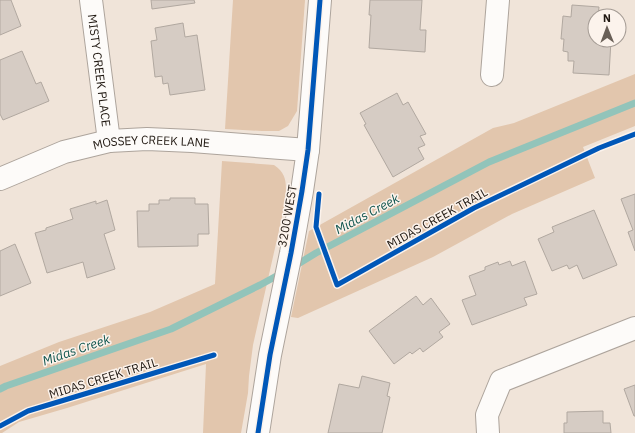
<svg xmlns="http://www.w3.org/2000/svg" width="635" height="433" font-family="'IBM Plex Sans',sans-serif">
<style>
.green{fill:#e2c6ad}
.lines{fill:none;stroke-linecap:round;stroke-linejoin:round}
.stream{stroke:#92c4ba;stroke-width:7}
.building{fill:#d6ccc4;stroke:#b1a8a0}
.minor-casing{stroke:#ada49c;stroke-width:24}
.minor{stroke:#fdfbf9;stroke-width:22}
.cycleway-casing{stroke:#fcf3ec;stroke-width:8}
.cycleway{stroke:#0057b8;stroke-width:5}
.labels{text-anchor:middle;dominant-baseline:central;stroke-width:3;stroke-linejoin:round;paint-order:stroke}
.street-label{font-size:12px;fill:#201811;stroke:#fcf3ec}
.water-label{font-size:13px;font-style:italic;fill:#0d534c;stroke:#fcf3ec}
</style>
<rect width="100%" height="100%" fill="#f0e4d9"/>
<g class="green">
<path d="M233 0H305L297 111 288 126 279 131H262L225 129Z"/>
<path d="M635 74V126L583 147 595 178 512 214 433 257 298 318 291 317 309 231 493 128 514 123Z"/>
<path d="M222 161 274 165C289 175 286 187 285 204L253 345 249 376 248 393 241 433H203L206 364 67 408 19 422 2 433H0V366L59 342 150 312 215 284Z"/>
</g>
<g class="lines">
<g class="stream">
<path d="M293 267 316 253 489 162 635 103"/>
<path d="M0 389 6 386 171 329 260 285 282 273"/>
</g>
</g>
<g class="building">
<path d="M0 0H11L21 26 0 35Z"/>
<path d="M151 0H194L195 3 152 9Z"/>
<path d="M370 0H422L420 30H426L425 52 369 48 371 15H369Z"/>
<path d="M572 5 599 7 598 16H595V40H611L609 75 573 73 574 61H568V52L563 51 564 39H561L563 16 571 17Z"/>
<path d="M183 23 185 37 197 35 205 90 170 95 168 83 163 84 162 76 155 77 151 41 157 40 155 28Z"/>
<path d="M22 51 36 84 41 82 49 101 3 120 0 114V60Z"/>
<path d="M397 93 403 105 408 102 426 134 420 136 425 145 418 148 424 159 393 177 364 125 366 124 360 113Z"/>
<path d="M635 194V251L628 232 633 230 621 199Z"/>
<path d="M170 198H195V204H208L209 234H198V246L138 247 137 211H149V204H159V200H170Z"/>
<path d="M107 200 115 230 104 234 115 269 87 278 83 262 47 273 35 233 46 230V228L73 219 70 209 96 201V204Z"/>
<path d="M594 210 617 265 583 279 577 265 569 269 567 265 552 271 538 239 554 232 552 227Z"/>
<path d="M15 244 31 283 0 296V251Z"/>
<path d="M510 261 512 266 525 261 537 294 524 298 527 305 472 325 462 300 476 295 469 276 485 270V267L498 262 499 265Z"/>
<path d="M416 296 423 305 431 298 450 324 439 332 443 337 423 352 420 348 412 354 410 352 394 364 369 331Z"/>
<path d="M362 376 390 383 387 396 390 397 382 433H328L339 384 359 388Z"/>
<path d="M635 385V416H634L624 389Z"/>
<path d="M603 411V423H610L611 433H564V423H567V412Z"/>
</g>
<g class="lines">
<g class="minor-casing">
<g id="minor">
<path id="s1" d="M91 0 109 141"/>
<path d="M492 75 498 0"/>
<path id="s2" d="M0 179 64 152 109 141 147 139 192 141 281 148 308 150"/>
<path d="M258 433 270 355 291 253 302 191 308 150 320 0"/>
<path d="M488 433 487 415 501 381 635 328"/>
</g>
</g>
<use href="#minor" class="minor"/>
<g class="cycleway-casing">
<g id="cycleway">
<path d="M319 194 316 227 337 285 474 208 599 148 635 134"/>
<path d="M0 426 28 411 214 355"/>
<path d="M258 433 270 355 291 253 302 191 308 150 320 0"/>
</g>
</g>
<use href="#cycleway" class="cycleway"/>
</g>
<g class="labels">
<g class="street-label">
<text stroke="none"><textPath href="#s1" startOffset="71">MISTY CREEK PLACE</textPath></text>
<text stroke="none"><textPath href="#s2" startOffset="158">MOSSEY CREEK LANE</textPath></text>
<text transform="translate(287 216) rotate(-80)">3200 WEST</text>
<text transform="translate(437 218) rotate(-29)">MIDAS CREEK TRAIL</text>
<text transform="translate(103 378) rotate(-17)">MIDAS CREEK TRAIL</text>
</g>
<g class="water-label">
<text transform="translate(367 214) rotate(-28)">Midas Creek</text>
<text transform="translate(76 350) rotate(-19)">Midas Creek</text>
</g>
</g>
<g transform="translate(607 28) rotate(359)"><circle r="19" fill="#fcf3ec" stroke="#a49b94"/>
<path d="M0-3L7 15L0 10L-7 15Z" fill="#695f57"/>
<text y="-6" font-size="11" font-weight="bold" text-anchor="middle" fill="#201811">N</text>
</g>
</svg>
